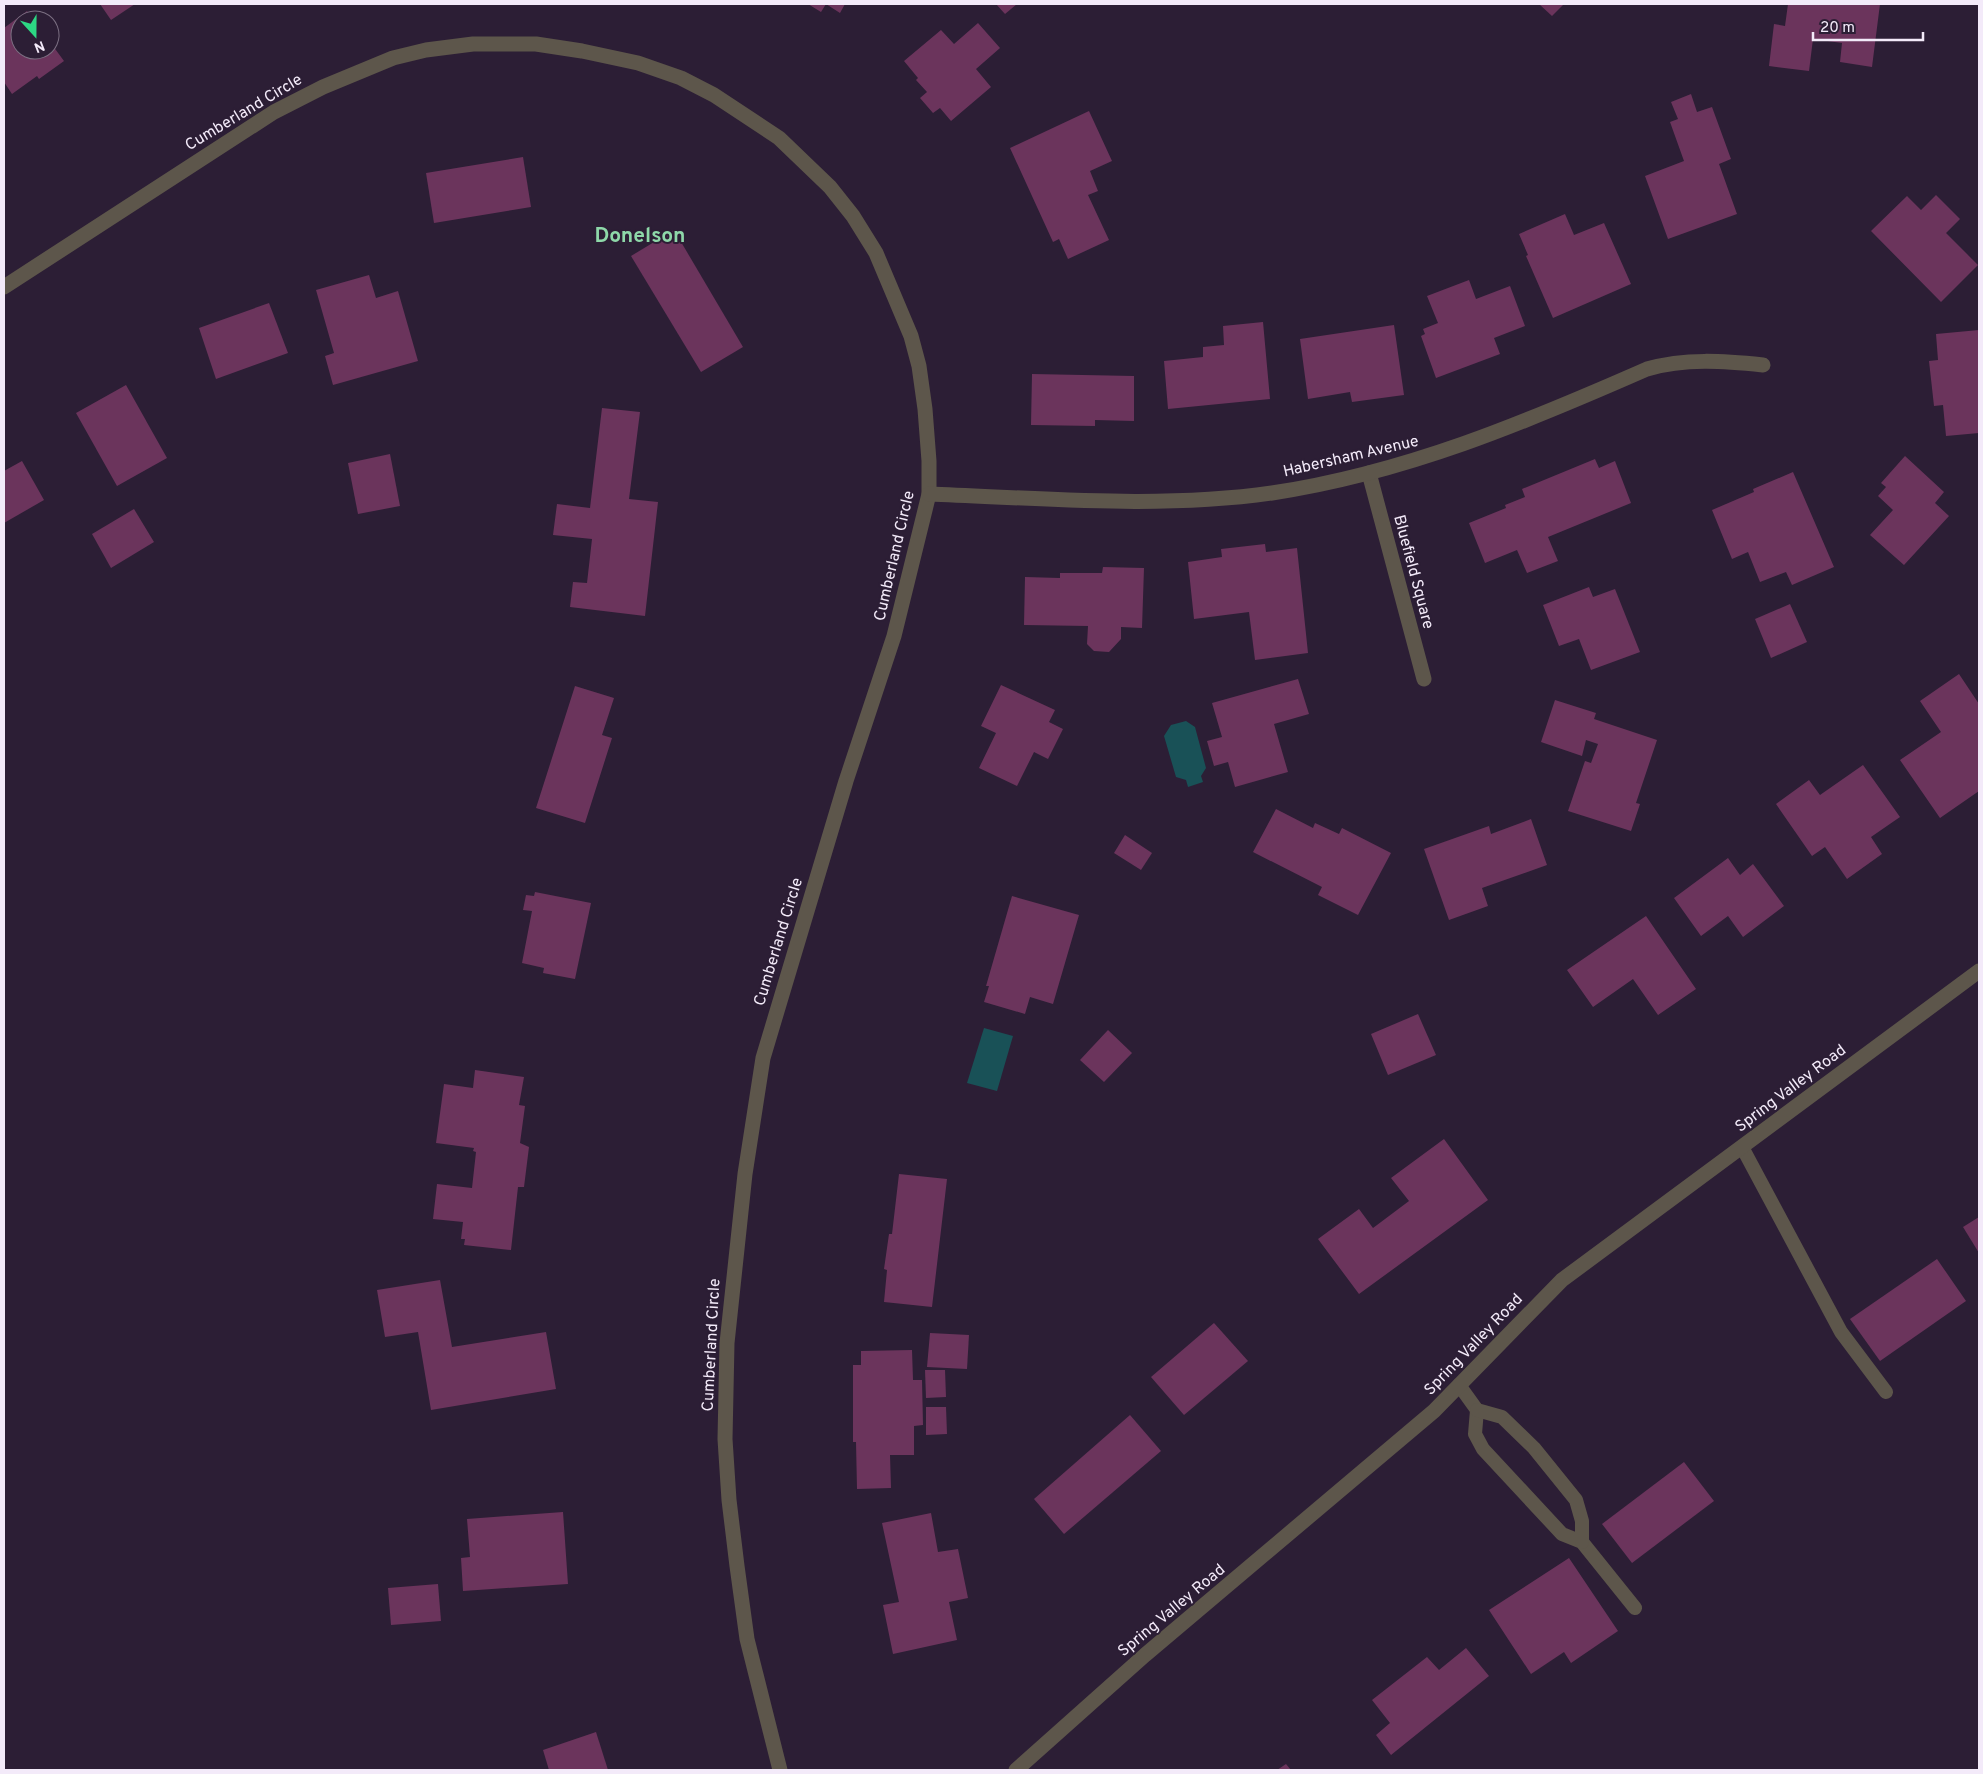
<svg xmlns="http://www.w3.org/2000/svg" width="1983" height="1774" font-family="Overpass,sans-serif">
<style>
.water{fill:#195157}
.building{fill:#6b345c}
.lines{fill:none;stroke-linecap:round;stroke-linejoin:round}
.lane{stroke:#5d564b;stroke-width:14}
.street{stroke:#5d564b;stroke-width:15}
.labels{text-anchor:middle;dominant-baseline:central;stroke-width:4;stroke-linejoin:round;paint-order:stroke}
.street-label{font-size:16px;fill:#f3eaf9;stroke:#2c1e35}
.district-label{font-size:21px;font-weight:bold;fill:#8ed8a9;stroke:#2c1e35}
</style>
<rect width="100%" height="100%" fill="#2c1e35"/>
<g class="water">
<path d="M1186 721 1195 727 1206 768 1201 776 1203 782 1188 787 1186 780 1176 777 1164 736 1171 725Z"/>
<path d="M984 1028 1013 1036 997 1091 967 1083Z"/>
</g>
<g class="building">
<path d="M100 4H135L111 20Z"/>
<path d="M808 4H845L840 13 826 4 821 12Z"/>
<path d="M996 4H1017L1005 14Z"/>
<path d="M1539 4H1564L1552 16Z"/>
<path d="M1788 4H1880L1872 67 1840 62 1842 43 1813 39 1809 71 1769 66 1774 24 1785 26Z"/>
<path d="M27 11 34 20H20V50H50V42L64 61 39 79 37 76 12 94 4 82V28Z"/>
<path d="M978 23 1000 48 976 69 991 87 951 121 940 108 933 113 920 98 927 92 916 80 918 78 904 61 941 30 954 44Z"/>
<path d="M1691 94 1697 112 1712 107 1731 159 1719 164 1737 214 1668 239 1645 176 1684 161 1670 122 1678 119 1671 102Z"/>
<path d="M1089 111 1112 161 1090 171 1098 191 1088 195 1109 240 1068 259 1059 239 1053 242 1010 148Z"/>
<path d="M523 157 531 207 434 223 426 173Z"/>
<path d="M1936 195 1960 219 1946 233 1978 265 1941 302 1871 231 1907 196 1921 210Z"/>
<path d="M1565 214 1574 235 1604 223 1631 284 1553 318 1526 256 1528 255 1519 234Z"/>
<path d="M674 230 743 347 701 372 631 256Z"/>
<path d="M369 275 376 298 398 291 418 361 333 385 325 356 334 353 316 290Z"/>
<path d="M1469 280 1476 299 1510 286 1525 326 1494 338 1500 354 1436 378 1421 336 1425 334 1423 329 1438 323 1427 296Z"/>
<path d="M269 303 288 353 216 379 199 328Z"/>
<path d="M1263 322 1270 399 1168 409 1164 361 1203 357V347L1224 345 1223 326Z"/>
<path d="M1394 325 1404 395 1352 402 1350 392 1308 399 1300 339Z"/>
<path d="M1979 330V433L1946 436 1943 405 1934 406 1929 361 1938 360 1936 334Z"/>
<path d="M1032 374 1134 376V421L1095 420V426L1031 425Z"/>
<path d="M126 385 167 458 117 486 76 413Z"/>
<path d="M602 408 640 412 629 499 658 502 645 616 570 607 573 582 587 583 592 539 553 535 557 504 590 508Z"/>
<path d="M390 454 400 506 358 514 348 463Z"/>
<path d="M1905 456 1944 492 1935 503 1949 516 1904 565 1870 535 1893 510 1878 496 1886 487 1881 483Z"/>
<path d="M1595 459 1599 468 1615 461 1631 503 1548 537 1558 561 1527 573 1517 550 1485 563 1469 523 1506 508 1505 505 1525 497 1522 489Z"/>
<path d="M22 461 44 500 4 523V471Z"/>
<path d="M1793 472 1834 567 1792 585 1786 572 1760 582 1748 552 1732 559 1712 510 1754 492 1753 489Z"/>
<path d="M134 509 154 542 111 568 92 534Z"/>
<path d="M1265 544 1266 552 1297 548 1308 653 1255 660 1249 612 1194 619 1188 562 1222 557 1221 549Z"/>
<path d="M1103 567 1144 568 1142 628 1121 627V639L1109 652 1094 651 1087 644 1088 626 1024 625 1025 577 1060 578V573H1102Z"/>
<path d="M1589 587 1593 597 1615 589 1640 652 1591 670 1579 639 1559 646 1543 605Z"/>
<path d="M1790 604 1807 642 1771 658 1755 619Z"/>
<path d="M1959 674 1979 704V791L1940 818 1900 760 1941 732 1920 701Z"/>
<path d="M1298 679 1309 714 1274 724 1288 772 1235 787 1228 762 1214 766 1207 741 1222 737 1212 703Z"/>
<path d="M1001 685 1055 710 1049 722 1063 729 1048 759 1034 752 1017 786 979 768 996 733 981 726Z"/>
<path d="M575 686 614 698 602 735 612 738 585 823 536 808Z"/>
<path d="M1555 700 1596 713 1594 719 1657 740 1636 803 1640 804 1631 831 1568 811 1585 761 1591 763 1598 744 1586 740 1582 756 1541 742Z"/>
<path d="M1863 765 1900 817 1871 837 1882 854 1847 879 1825 847 1812 856 1776 804 1809 780 1820 795Z"/>
<path d="M1276 809 1313 828 1315 823 1339 834 1342 828 1391 853 1358 915 1318 895 1322 887 1253 852Z"/>
<path d="M1531 819 1547 865 1482 888 1488 906 1449 920 1424 849 1489 826 1491 834Z"/>
<path d="M1125 835 1152 853 1141 870 1114 853Z"/>
<path d="M1728 858 1740 875 1753 864 1784 906 1743 937 1728 916 1701 936 1674 898Z"/>
<path d="M535 892 591 903 575 979 543 973 544 968 522 963 532 911 523 910 526 895 534 896Z"/>
<path d="M1012 896 1079 915 1053 1004 1030 997 1025 1014 984 1002 989 986H986Z"/>
<path d="M1646 916 1696 989 1658 1015 1633 979 1593 1007 1567 970Z"/>
<path d="M1418 1014 1436 1055 1388 1075 1371 1034Z"/>
<path d="M1108 1030 1132 1053 1104 1082 1080 1060Z"/>
<path d="M475 1070 524 1077 519 1105 525 1106 520 1143 529 1147 524 1187H518L511 1250 464 1245 465 1239H461L463 1222 433 1219 437 1184 472 1188 476 1152 473 1151 474 1148 436 1143 444 1084 473 1088Z"/>
<path d="M1444 1139 1488 1200 1359 1294 1318 1239 1359 1209 1373 1228 1409 1201 1391 1178Z"/>
<path d="M899 1174 947 1179 932 1307 884 1302 887 1270 884 1269 889 1234H892Z"/>
<path d="M1979 1217V1253L1963 1227Z"/>
<path d="M1937 1259 1966 1301 1880 1361 1850 1319Z"/>
<path d="M440 1280 452 1347 546 1332 556 1389 431 1410 418 1332 385 1337 377 1290Z"/>
<path d="M1214 1323 1248 1361 1184 1415 1151 1377Z"/>
<path d="M930 1333 969 1335 967 1369 927 1367Z"/>
<path d="M912 1350 913 1380H922L923 1425 914 1426V1455H890L891 1488 857 1489 856 1442H853V1365H861V1351Z"/>
<path d="M925 1370H945L946 1397 926 1398Z"/>
<path d="M926 1407H946L947 1434 926 1435Z"/>
<path d="M1130 1415 1161 1451 1064 1534 1034 1499Z"/>
<path d="M1684 1462 1714 1501 1632 1563 1602 1524Z"/>
<path d="M563 1512 568 1584 463 1591 461 1558 470 1557 467 1519Z"/>
<path d="M931 1513 938 1552 958 1549 968 1598 949 1602 957 1640 893 1654 883 1605 899 1602 882 1523Z"/>
<path d="M1569 1558 1618 1631 1571 1663 1564 1652 1531 1674 1489 1610Z"/>
<path d="M438 1584 441 1621 391 1625 388 1588Z"/>
<path d="M1466 1648 1489 1676 1391 1755 1376 1735 1390 1723 1372 1700 1427 1657 1439 1670Z"/>
<path d="M596 1732 608 1770H549L543 1750Z"/>
<path d="M1286 1764 1291 1770H1277Z"/>
</g>
<g class="lines">
<g class="lane">
<path d="M1742 1147 1841 1332 1886 1392"/>
<path d="M1459 1385 1477 1410 1475 1434 1483 1449 1562 1534 1582 1542 1635 1608"/>
<path d="M1477 1410 1502 1417 1534 1448 1576 1500 1582 1521V1542"/>
</g>
<g class="street">
<path d="M4 287 274 112 323 87 393 58 426 50 473 44H536L582 51 638 63 681 78 714 95 779 138 830 187 853 216 876 253 911 336 919 366 925 409 929 461V494L894 636 846 781 763 1058 745 1174 727 1343 725 1439 729 1500 737 1566 747 1639 780 1770"/>
<path d="M1369 473 1424 679"/>
<path d="M929 494C1040 498 1161 509 1272 493 1405 473 1524 423 1647 369 1685 358 1724 361 1763 365"/>
<path d="M1016 1770 1145 1655 1434 1411 1562 1280 1979 971"/>
</g>
</g>
<g class="labels">
<g class="street-label">
<text transform="translate(244 113) rotate(-31)">Cumberland Circle</text>
<text transform="translate(1351 457) rotate(-13)">Habersham Avenue</text>
<text transform="translate(895 556) rotate(-77)">Cumberland Circle</text>
<text transform="translate(1413 572) rotate(75)">Bluefield Square</text>
<text transform="translate(779 942) rotate(-73)">Cumberland Circle</text>
<text transform="translate(1791 1089) rotate(-37)">Spring Valley Road</text>
<text transform="translate(712 1345) rotate(-87)">Cumberland Circle</text>
<text transform="translate(1474 1345) rotate(-46)">Spring Valley Road</text>
<text transform="translate(1172 1611) rotate(-40)">Spring Valley Road</text>
</g>
<g class="district-label">
<text x="640" y="236">Donelson</text>
</g>
</g>
<rect width="1983" height="1774" fill="none" stroke="#f3eaf9" stroke-width="10"/>
<g transform="translate(35 35) rotate(159)"><circle r="24" fill="#2c1e35" stroke="#7c7083"/>
<path d="M0-4L9 19L0 12L-9 19Z" fill="#2dd884"/>
<text y="-8" font-size="14" font-weight="bold" text-anchor="middle" fill="#f3eaf9">N</text>
</g>
<path d="M1813 32v8h110v-8" fill="none" stroke="#f3eaf9" stroke-width="2.5"/>
<text x="1820" y="32" font-size="15" fill="#f3eaf9" stroke="#2c1e35" stroke-width="4" paint-order="stroke">20 m</text>
</svg>
